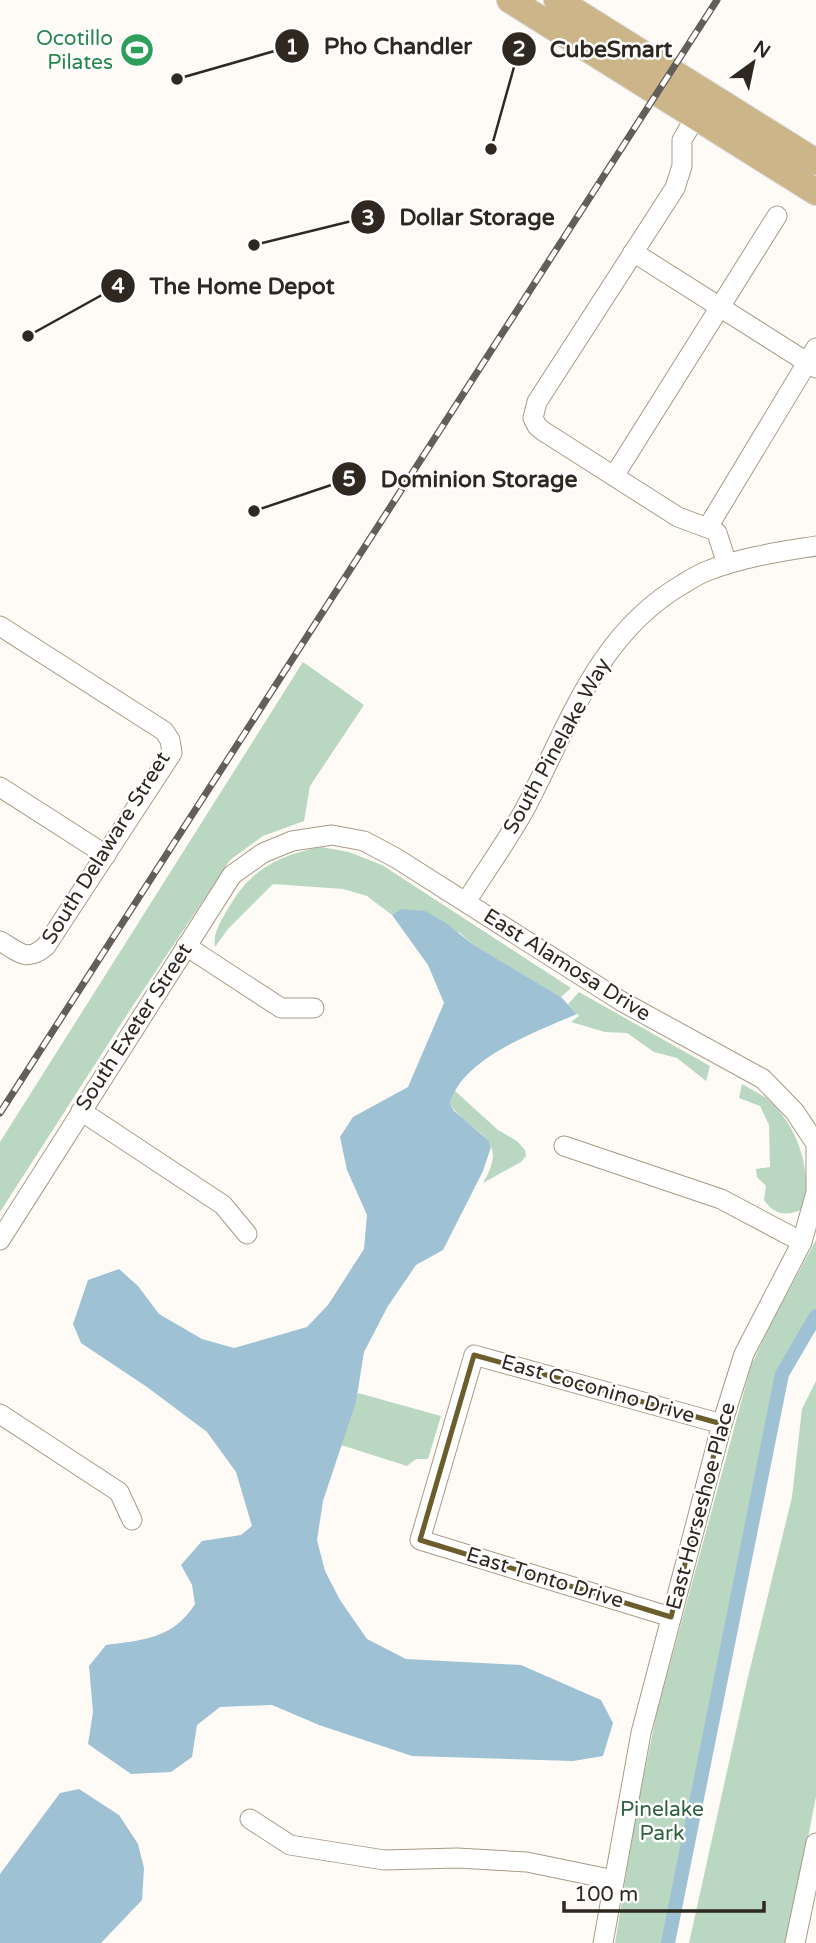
<svg xmlns="http://www.w3.org/2000/svg" width="816" height="1943" font-family="'Varela Round',sans-serif">
<style>
.green{fill:#b9d7c1}
.water{fill:#9fc1d4}
.lines{fill:none;stroke-linecap:round;stroke-linejoin:round}
.canal{stroke:#9fc1d4;stroke-width:14}
.minor-casing{stroke:#a79a85;stroke-width:21}
.major-casing{stroke:#d9d8d7;stroke-width:28}
.minor{stroke:#fff;stroke-width:19}
.major{stroke:#cdb58a;stroke-width:26}
.rail-casing{stroke:#635e57;stroke-width:7}
.rail{stroke:#fff;stroke-width:4.5;stroke-dasharray:13;stroke-linecap:butt}
.marked{fill:none;stroke:#6b5e2b;stroke-width:5;stroke-linejoin:round}
.labels{text-anchor:middle;dominant-baseline:central;stroke-width:5;stroke-linejoin:round;paint-order:stroke}
.leisure-label{font-size:21px;fill:#27864d;stroke:#fff;text-anchor:end}
.street-label{font-size:21px;fill:#2e2820;stroke:#fff}
.park-label{font-size:21px;fill:#2f6242;stroke:#fff}
.leader{fill:none;stroke:#2e2820;stroke-width:2.5}
.callout-dot{fill:#2e2820;stroke:#fff;stroke-width:2.5}
.mark-label{font-size:21px;text-anchor:middle;font-weight:bold;fill:#fff}
.callout-label{font-size:23px;text-anchor:middle;font-weight:bold;fill:#2e2820;stroke:#fff;stroke-width:5;stroke-linejoin:round;paint-order:stroke}
</style>
<rect width="100%" height="100%" fill="#fefbf6"/>
<g class="green">
<path d="M303 662 364 705 310 786 304 821 263 836 230 860 130 1010 0 1212V1142Z"/>
<path d="M321 847 349 852 382 865 571 988 561 997 471 943 460 933 401 909 392 915 367 896 343 889 273 884 228 929 215 947C213 933 219 925 226 912 249 871 275 856 321 847Z"/>
<path d="M579 992 710 1066 706 1081 677 1058 654 1052 627 1033 605 1032 571 1022 579 1016 568 1004Z"/>
<path d="M742 1084C750 1089 759 1093 766 1098 798 1125 812 1169 804 1209 787 1216 775 1216 764 1200L766 1186 757 1177 756 1169 770 1167 769 1125 760 1106 739 1098Z"/>
<path d="M454 1090 498 1130 517 1141 525 1150 526 1156 521 1162 483 1183C512 1134 470 1136 450 1104Z"/>
<path d="M816 1240V1312L794 1345 782 1371 770 1418 664 1943H615L637 1808 657 1712 751 1366 773 1319Z"/>
<path d="M816 1381V1796L788 1943H689L747 1681 792 1497 802 1409Z"/>
<path d="M358 1393 441 1416 428 1459H416L407 1466 341 1445Z"/>
</g>
<g class="water">
<path d="M401 909 425 911 446 923 471 943 561 997 577 1014C538 1031 461 1058 450 1104L454 1111 488 1140 491 1147 483 1171 443 1250 416 1265 388 1306 364 1352 356 1402 323 1501 317 1540 325 1571 340 1600 367 1639 406 1659 521 1665 601 1700 613 1723 603 1756 573 1761 412 1756 319 1725 272 1705 220 1707 197 1725 192 1757 171 1772 131 1774 88 1744 93 1712 89 1666 106 1645C143 1640 173 1639 195 1604L192 1585 181 1565 202 1541 241 1535 252 1526 236 1472 207 1432 147 1387 81 1343 73 1324 88 1280 119 1269 138 1286 159 1314 202 1339 234 1348 307 1327 328 1305 364 1249 367 1215 347 1170 340 1137 353 1117 408 1087 444 1003 428 965 392 915Z"/>
<path d="M79 1789 119 1815 138 1844 144 1868 142 1900 101 1943H0V1874L60 1793Z"/>
</g>
<g class="lines">
<path class="canal" d="M668 1943 782 1374 816 1316"/>
<g class="minor-casing">
<g id="minor">
<path d="M696 116 682 140V166L675 188 537 402 533 418 537 426 543 431 678 517 713 530 717 533 727 564"/>
<path d="M633 252 816 368"/>
<path d="M614 476 777 216"/>
<path d="M708 527 816 348"/>
<path d="M0 626 164 731 170 740 172 753 46 946C27 963 19 952 0 941"/>
<path d="M0 787 106 855"/>
<path d="M466 902C486 870 508 840 526 807 570 723 597 634 683 584 691 579 699 574 707 571 742 557 779 552 816 546"/>
<path d="M186 946 281 1008H314"/>
<path d="M81 1111 223 1205 247 1234"/>
<path d="M564 1146 721 1199 802 1242"/>
<path d="M0 1240 232 875 263 853 292 841 332 835 364 841 396 858 621 1001 763 1079 795 1112 816 1144V1192L802 1242 744 1354 722 1424 641 1733 603 1943"/>
<path d="M0 1414 119 1492 132 1520"/>
<path d="M671 1617 420 1540 474 1355 722 1424"/>
<path d="M250 1819 290 1845 384 1860 457 1858 527 1862 614 1880"/>
<path d="M795 1943 816 1843"/>
</g>
</g>
<g class="major-casing">
<g id="major">
<path d="M510 0 816 192"/>
<path d="M557 0 816 162"/>
</g>
</g>
<use href="#minor" class="minor"/>
<use href="#major" class="major"/>
<g class="rail-casing">
<path id="rail" d="M0 1113 717 0"/>
</g>
<use href="#rail" class="rail"/>
</g>
<path class="marked" d="M474 1355 722 1424 671 1617 420 1540Z"/>
<defs>
<g id="stadium-disc" transform="scale(1.75)"><circle r="9.5" fill="#2e9e5b" stroke="#fff"/><path d="M0-5a6.5 5 0 1 0 0 10a6.5 5 0 1 0 0-10ZM-3.5-1.8h7v3.6h-7Z" fill="#fff"/></g>
</defs>
<g fill-rule="evenodd">
<use href="#stadium-disc" x="137" y="50"/>
</g>
<g class="labels">
<g class="leisure-label">
<text x="113" y="38">Ocotillo<tspan x="113" dy="24">Pilates</tspan></text>
</g>
<g class="street-label">
<text transform="translate(557 746) rotate(-61)">South Pinelake Way</text>
<text transform="translate(106 848) rotate(-58)">South Delaware Street</text>
<text transform="translate(567 965) rotate(32)">East Alamosa Drive</text>
<text transform="translate(134 1027) rotate(-57)">South Exeter Street</text>
<text transform="translate(598 1389) rotate(16)">East Coconino Drive</text>
<text transform="translate(701 1506) rotate(-75)">East Horseshoe Place</text>
<text transform="translate(545 1578) rotate(17)">East Tonto Drive</text>
</g>
<g class="park-label">
<text x="662" y="1809">Pinelake<tspan x="662" dy="24">Park</tspan></text>
</g>
</g>
<path class="leader" d="M177 79L292 46M491 149L519 49M254 245L368 217M28 336L118 286M254 511L349 479"/>
<g class="callout-dot">
<circle cx="177" cy="79" r="7"/>
<circle cx="491" cy="149" r="7"/>
<circle cx="254" cy="245" r="7"/>
<circle cx="28" cy="336" r="7"/>
<circle cx="254" cy="511" r="7"/>
<circle cx="292" cy="46" r="18"/>
<circle cx="519" cy="49" r="18"/>
<circle cx="368" cy="217" r="18"/>
<circle cx="118" cy="286" r="18"/>
<circle cx="349" cy="479" r="18"/>
</g>
<g class="mark-label">
<text x="292" y="54">1</text>
<text x="519" y="56">2</text>
<text x="368" y="225">3</text>
<text x="118" y="293">4</text>
<text x="349" y="486">5</text>
</g>
<g class="callout-label">
<text x="398" y="54">Pho Chandler</text>
<text x="611" y="57">CubeSmart</text>
<text x="477" y="225">Dollar Storage</text>
<text x="242" y="294">The Home Depot</text>
<text x="479" y="487">Dominion Storage</text>
</g>
<g transform="translate(753 63) rotate(33)" stroke="#ffffff" stroke-width="5" paint-order="stroke">
<path d="M0-5L12 26L0 18L-12 26Z" fill="#2e2820"/>
<text y="-10" font-size="19" font-weight="bold" text-anchor="middle" fill="#2e2820">N</text>
</g>
<path d="M564 1901v10h200v-10" fill="none" stroke="#2e2820" stroke-width="3.5"/>
<text x="574" y="1901" font-size="21" fill="#2e2820" stroke="#ffffff" stroke-width="5" paint-order="stroke">100 m</text>
</svg>
